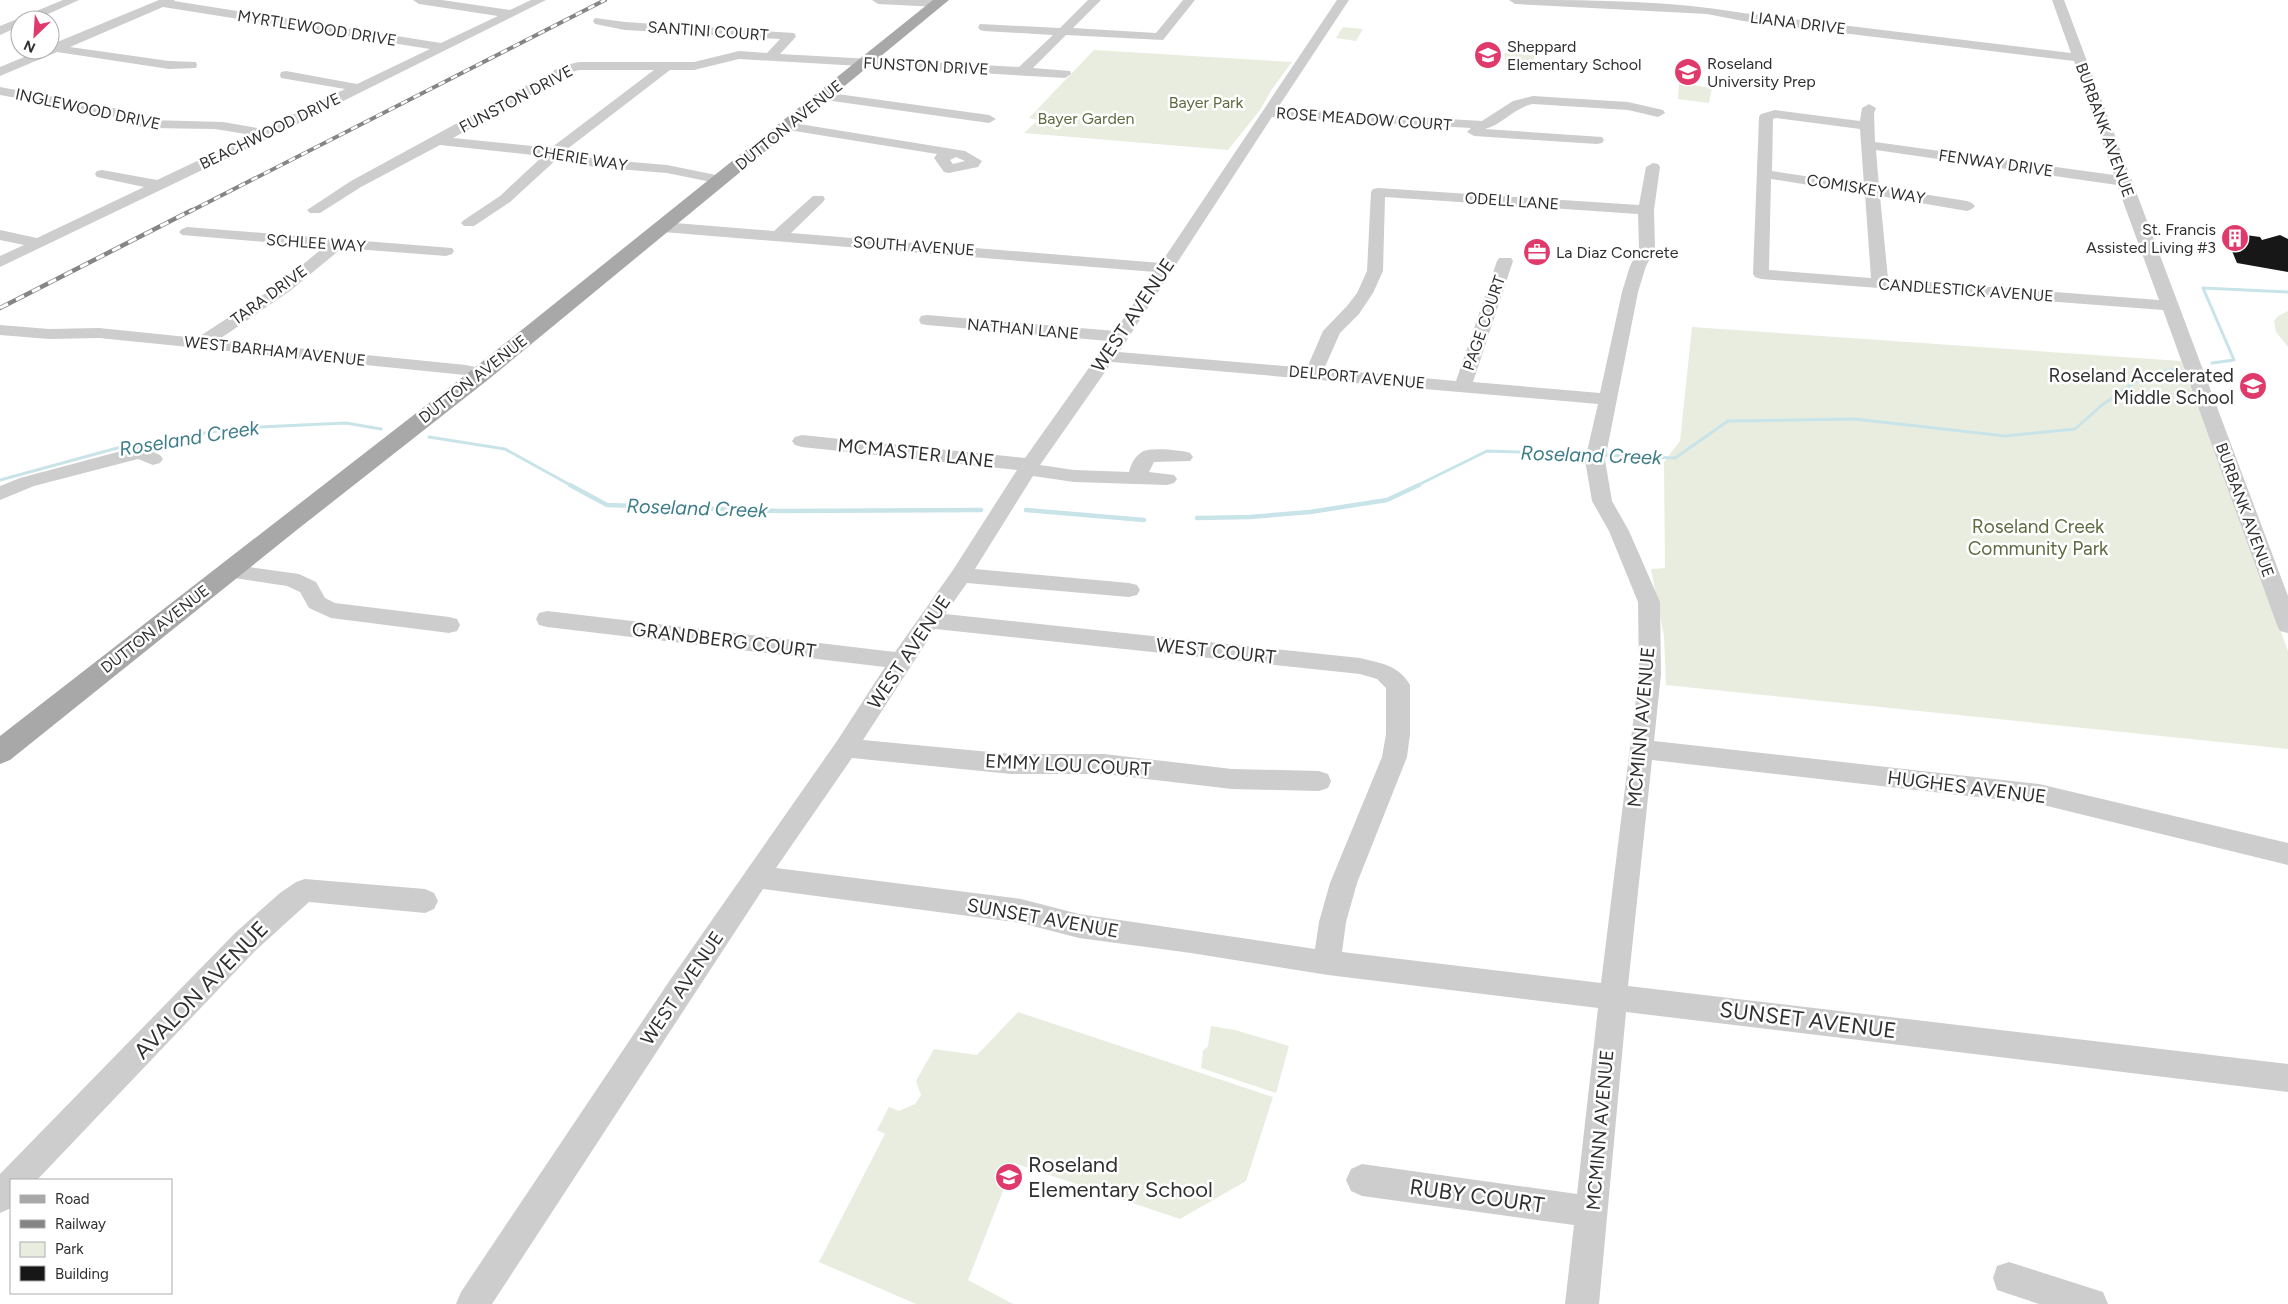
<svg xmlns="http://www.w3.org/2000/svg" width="2288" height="1304" font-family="Figtree,sans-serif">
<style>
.green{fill:#e9eddf}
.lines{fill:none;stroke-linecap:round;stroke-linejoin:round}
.stream-far1{stroke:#c9e4e9;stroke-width:3}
.stream{stroke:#c9e4e9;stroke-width:4.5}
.building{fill:#171717}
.minor{fill:#cdcdcd;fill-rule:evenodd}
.major{fill:#a8a8a8;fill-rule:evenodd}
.rail-far1-casing{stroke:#858585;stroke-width:4}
.rail-casing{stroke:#858585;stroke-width:4.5}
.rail-far1{stroke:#fff;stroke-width:2.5;stroke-dasharray:7;stroke-linecap:butt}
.rail{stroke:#fff;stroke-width:3;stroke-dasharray:9;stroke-linecap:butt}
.labels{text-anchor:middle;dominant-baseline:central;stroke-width:5;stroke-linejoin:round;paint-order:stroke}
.far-street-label{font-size:16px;fill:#303030;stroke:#fff}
.far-poi-label{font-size:16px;fill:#303030;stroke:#fff;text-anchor:start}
.far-park-label{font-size:16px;fill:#5d6b3f;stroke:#fff}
.street-label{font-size:19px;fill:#303030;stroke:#fff}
.poi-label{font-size:19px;fill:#303030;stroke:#fff;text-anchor:end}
.park-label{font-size:19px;fill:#5d6b3f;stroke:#fff}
.water-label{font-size:20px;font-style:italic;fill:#3e7d8a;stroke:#fff}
.near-street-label{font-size:22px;fill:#303030;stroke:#fff}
.near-poi-label{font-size:22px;fill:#303030;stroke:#fff;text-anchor:start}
</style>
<rect width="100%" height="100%" fill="#fff"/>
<g class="green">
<path d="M1343 27 1363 29 1356 41 1336 38Z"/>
<path d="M1094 50 1292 62 1272 89 1260 110 1228 150 1024 133 1038 120 1029 118Z"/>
<path d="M1504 53 1534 55 1535 68 1506 66Z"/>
<path d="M1679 83 1712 88 1709 103 1678 99Z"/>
<path d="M2288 311V347L2276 332 2274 321 2278 316Z"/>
<path d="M1692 327 2181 361 2288 651V749L1666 685 1664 636 1651 569 1665 568 1664 462 1680 441Z"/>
<path d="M1018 1012 1273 1097 1246 1181 1180 1219 1014 1163 968 1280 1013 1304H916L819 1262 885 1134 877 1130 889 1107 899 1111 915 1104 921 1095 916 1081 934 1049 977 1055Z"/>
<path d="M1211 1026 1235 1030 1289 1046 1276 1093 1201 1068 1203 1051 1208 1046Z"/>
</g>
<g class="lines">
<g class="stream-far1">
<path d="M2212 363 2234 360 2203 288 2288 292"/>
<path d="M429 437 505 449 572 486"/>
<path d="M1601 455 1675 458 1728 421 1855 419 2005 436 2075 429 2102 405 2145 375 2177 369"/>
<path d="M0 480 121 447 235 428 346 423 381 429"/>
<path d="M1416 486 1487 451 1590 454"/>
</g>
<g class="stream">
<path d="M570 485 607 505 780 511 981 510"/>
<path d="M1026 510 1144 520"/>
<path d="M1197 518 1250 517 1310 512 1387 500 1419 485"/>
</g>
</g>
<path class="building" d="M2224 232 2260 237 2262 240 2280 235 2288 239V272L2237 263Z"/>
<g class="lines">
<g class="minor">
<path d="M63 0H79L35 20H20V26L0 35V26Z"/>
<path d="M159 0H175L174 1 441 43 498 16 419 4 413 0H442L510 10 531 0H546L271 137 0 267V256L24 245 0 240V230L37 238 144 187 97 177 95 174 97 171 102 170 157 180 252 135 215 129 148 128 131 125 110 115 0 95V87L114 108 148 120 223 122 263 129 345 89 281 78 280 75 281 72 286 71 357 84 430 49 163 7 70 47 169 61 196 62 197 65 196 68 169 69 57 52 0 76V67L41 50H50V45Z"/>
<path d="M872 0H940L944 3 938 7 878 4Z"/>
<path d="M1088 0H1101L1073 28 1156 33 1183 0H1195L1163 40 1066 35 1033 68 1070 71 1071 74 1065 78 739 59 694 70H670L566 150 595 159 667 165 726 177 728 180 726 183 721 184 667 173 593 167 572 160 558 158 510 202 474 226H464L461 223 464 220 500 196 543 156 440 145 361 187 320 213H310L307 210 351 181 562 66 579 62H694L739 51 767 53 780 39 625 30 595 24 593 21 595 18 625 22 794 33 796 36 794 39 780 54 1019 67 1053 35 984 31 980 30 978 27 980 24 1060 28ZM579 70H654L551 148 453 138 572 72Z"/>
<path d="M1337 0H1349L1277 109 1482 121 1513 101 1533 96 1628 102 1663 110 1665 113 1658 117 1628 110 1533 104C1515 107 1503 124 1485 129L1602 137 1604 140 1602 143 1597 144 1474 136 1467 132 1471 128 1272 117 1119 352 1307 368 1323 331 1347 306 1357 293 1367 271 1371 192 1373 189 1378 188 1639 205 1646 167 1653 163 1658 164 1660 167 1654 210 1655 249 1646 266 1638 292 1605 460 1612 501 1629 531 1660 602 1661 674 1654 741 2039 784 2288 843V865L2039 804 1652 760 1628 986 2288 1064V1092L1626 1012 1599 1304H1565L1574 1225 1362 1196 1351 1191 1346 1180 1351 1169 1362 1164 1577 1194 1598 1008 1328 975 1191 953 1079 938 1021 923 763 889 492 1304H456L461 1292 670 980 837 741 885 667 547 627 539 625 536 619 539 613 547 611 895 652 953 570 1017 470 802 447 795 445 792 441 795 437 802 435 1025 458 1108 341 927 325 921 324 919 320 921 316 927 315 1115 331 1155 272 663 232 658 230 655 227 658 224 663 222 774 231 813 196H823L825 199 823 202 791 233 1161 263ZM1385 197 1638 214 1639 249 1630 266 1622 292 1600 393 1473 382 1513 261 1511 258H1499L1497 261 1456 381 1324 369 1340 333 1359 314 1373 293 1383 271ZM1112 362 1598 404 1585 460 1592 501 1609 531 1638 602 1639 674 1601 983 1342 952 1346 922 1357 883 1407 757 1410 734V685C1399 665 1380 663 1360 658L945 614 967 583 1129 597 1137 595 1140 590 1137 585 1129 583 975 569 1033 476 1074 482 1167 485 1174 483 1177 479 1174 475 1149 472 1154 462 1190 461 1193 457 1190 453C1181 450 1150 447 1142 452 1135 456 1131 464 1129 472L1074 470 1040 465ZM935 629 1360 674 1377 679 1386 688V734L1382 757 1330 883 1319 922 1315 949 1079 914 1021 899 776 868 852 758 1011 774H1104L1232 789 1319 791 1328 788 1331 781 1328 774 1319 771 1232 769 1104 754H1011L863 740Z"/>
<path d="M1509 0C1587 0 1667 0 1743 13L2071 53 2052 0H2064L2288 596V633L2280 631 2277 625 2163 310 1761 279 1755 277 1753 274 1759 117 1761 114 1775 110 1860 121 1862 108 1869 104 1876 108 1874 113 1875 142 2114 175 2074 61 1743 21 1707 14 1515 4ZM1776 118 1860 129 1864 185 1772 171 1773 119ZM1876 150 2117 185 2159 300 1888 279 1880 196 1967 211 1972 209 1975 206 1972 203 1967 201 1879 187ZM1771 179 1865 194 1871 278 1769 270Z"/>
<path d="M823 92 989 115 996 119 989 123 818 99 816 96Z"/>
<path d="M787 122 965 151 982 161 978 167 949 173 944 172 934 158 937 154 782 129 780 126ZM956 157 965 161 953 164 950 160Z"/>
<path d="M187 227 452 248 454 251 452 254 446 256 342 248 290 291 218 340 466 365 487 370 490 374 487 378 481 379 465 375 99 338 49 339 0 335V325L49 329 99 328 197 338 278 285 324 247 182 235 179 232 182 229Z"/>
<path d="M140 446 160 455 163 459 160 463 153 465 138 459 34 486 0 500V486L20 478Z"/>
<path d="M228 564 299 574 316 582 325 598 335 603 449 617 457 619 460 625 457 631 449 633 331 618 309 608 300 592 287 586 221 576 217 571 221 566Z"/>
<path d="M305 879 425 889 434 893 438 901 434 909 425 913 309 902 255 951 37 1180H11V1208L0 1213V1174L235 933 280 893 296 882Z"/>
<path d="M2009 1262 2103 1292 2108 1304H2039L1997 1290 1993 1278 1997 1266Z"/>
</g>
<path class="major" d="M933 0H949L489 379 298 529 10 760 0 764V736L473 369Z"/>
<g class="rail-far1-casing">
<path id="rail-far1" d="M189 212 605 0"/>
</g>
<g class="rail-casing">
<path id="rail" d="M0 308 192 210"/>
</g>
<use href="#rail-far1" class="rail-far1"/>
<use href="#rail" class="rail"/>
</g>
<defs>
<g id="school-disc" transform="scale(1.4375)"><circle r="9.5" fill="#e03a6c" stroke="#fff"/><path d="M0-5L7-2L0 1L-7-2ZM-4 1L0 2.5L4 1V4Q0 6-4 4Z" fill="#fff"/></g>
<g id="building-disc" transform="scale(1.4375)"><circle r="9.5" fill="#e03a6c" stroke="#fff"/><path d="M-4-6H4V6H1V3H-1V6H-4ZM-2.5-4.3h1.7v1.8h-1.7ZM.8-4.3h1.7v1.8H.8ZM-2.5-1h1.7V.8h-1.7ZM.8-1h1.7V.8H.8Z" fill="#fff"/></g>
<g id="office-disc" transform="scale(1.4375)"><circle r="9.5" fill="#e03a6c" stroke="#fff"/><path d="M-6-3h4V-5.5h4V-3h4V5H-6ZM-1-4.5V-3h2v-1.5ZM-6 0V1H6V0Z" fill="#fff"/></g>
</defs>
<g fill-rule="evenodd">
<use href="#school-disc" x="1488" y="55"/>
<use href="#school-disc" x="1688" y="72"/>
<use href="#building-disc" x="2235" y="238"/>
<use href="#office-disc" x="1537" y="252"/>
<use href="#school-disc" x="2253" y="386"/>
<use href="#school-disc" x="1009" y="1177"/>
</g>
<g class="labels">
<g class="far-street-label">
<text transform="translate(1798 23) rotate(7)">LIANA DRIVE</text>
<text transform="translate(317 28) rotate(9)">MYRTLEWOOD DRIVE</text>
<text transform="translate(708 31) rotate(4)">SANTINI COURT</text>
<text transform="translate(926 66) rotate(3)">FUNSTON DRIVE</text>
<text transform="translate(516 99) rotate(-28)">FUNSTON DRIVE</text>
<text transform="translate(88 109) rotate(12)">INGLEWOOD DRIVE</text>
<text transform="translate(1364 119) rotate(4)">ROSE MEADOW COURT</text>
<text transform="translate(789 125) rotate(-39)">DUTTON AVENUE</text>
<text transform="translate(2105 130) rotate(70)">BURBANK AVENUE</text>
<text transform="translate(270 131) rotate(-26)">BEACHWOOD DRIVE</text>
<text transform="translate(580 158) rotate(9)">CHERIE WAY</text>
<text transform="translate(1996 163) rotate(8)">FENWAY DRIVE</text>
<text transform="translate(1866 189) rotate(9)">COMISKEY WAY</text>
<text transform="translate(1512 201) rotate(4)">ODELL LANE</text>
<text transform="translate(316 243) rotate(4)">SCHLEE WAY</text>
<text transform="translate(914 246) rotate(4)">SOUTH AVENUE</text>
<text transform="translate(1966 290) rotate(4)">CANDLESTICK AVENUE</text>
<text transform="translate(269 295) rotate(-36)">TARA DRIVE</text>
<text transform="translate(1484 323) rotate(-71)">PAGE COURT</text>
<text transform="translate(1023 329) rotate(5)">NATHAN LANE</text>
<text transform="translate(275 351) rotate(6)">WEST BARHAM AVENUE</text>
<text transform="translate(1357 377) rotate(5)">DELPORT AVENUE</text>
<text transform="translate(473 379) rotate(-38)">DUTTON AVENUE</text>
<text transform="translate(2245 510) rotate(70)">BURBANK AVENUE</text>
<text transform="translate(155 629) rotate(-38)">DUTTON AVENUE</text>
</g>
<g class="far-poi-label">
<text x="1507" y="46">Sheppard<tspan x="1507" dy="18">Elementary School</tspan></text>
<text x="1707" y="63">Roseland<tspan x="1707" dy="18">University Prep</tspan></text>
<text x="2216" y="229" text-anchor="end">St. Francis<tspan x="2216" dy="18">Assisted Living #3</tspan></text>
<text x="1556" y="252">La Diaz Concrete</text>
</g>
<g class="far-park-label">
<text x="1206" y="102">Bayer Park</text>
<text x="1086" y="118">Bayer Garden</text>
</g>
<g class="street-label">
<text transform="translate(1133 315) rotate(-56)">WEST AVENUE</text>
<text transform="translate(916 453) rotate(6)">MCMASTER LANE</text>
<text transform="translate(724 640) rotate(7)">GRANDBERG COURT</text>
<text transform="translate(1216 651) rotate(6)">WEST COURT</text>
<text transform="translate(909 652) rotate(-56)">WEST AVENUE</text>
<text transform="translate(1641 727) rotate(-85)">MCMINN AVENUE</text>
<text transform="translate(1068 765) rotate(3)">EMMY LOU COURT</text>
<text transform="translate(1967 787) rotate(7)">HUGHES AVENUE</text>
<text transform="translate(1043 918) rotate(10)">SUNSET AVENUE</text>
<text transform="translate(682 988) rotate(-56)">WEST AVENUE</text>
<text transform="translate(1600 1130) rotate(-85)">MCMINN AVENUE</text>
</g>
<g class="poi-label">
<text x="2234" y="375">Roseland Accelerated<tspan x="2234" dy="22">Middle School</tspan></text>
</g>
<g class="park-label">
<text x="2038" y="526">Roseland Creek<tspan x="2038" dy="22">Community Park</tspan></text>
</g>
<g class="water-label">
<text transform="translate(189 438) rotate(-9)">Roseland Creek</text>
<text transform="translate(1591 455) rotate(2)">Roseland Creek</text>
<text transform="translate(697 508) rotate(2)">Roseland Creek</text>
</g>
<g class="near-street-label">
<text transform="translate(201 990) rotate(-46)">AVALON AVENUE</text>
<text transform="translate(1808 1020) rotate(7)">SUNSET AVENUE</text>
<text transform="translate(1477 1196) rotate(8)">RUBY COURT</text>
</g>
<g class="near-poi-label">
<text x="1028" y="1164">Roseland<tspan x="1028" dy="25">Elementary School</tspan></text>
</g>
</g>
<rect x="10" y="1179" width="162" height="115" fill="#ffffff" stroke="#acacac"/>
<rect x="20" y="1195" width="25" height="8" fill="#a8a8a8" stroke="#acacac"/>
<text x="55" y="1204" font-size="15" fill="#303030">Road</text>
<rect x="20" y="1220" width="25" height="8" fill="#858585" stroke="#acacac"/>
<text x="55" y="1229" font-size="15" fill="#303030">Railway</text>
<rect x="20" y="1242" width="25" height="15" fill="#e9eddf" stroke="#acacac"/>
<text x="55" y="1254" font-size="15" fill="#303030">Park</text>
<rect x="20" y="1266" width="25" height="15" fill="#171717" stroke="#acacac"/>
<text x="55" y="1279" font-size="15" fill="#303030">Building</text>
<g transform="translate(35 35) rotate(205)"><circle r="24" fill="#ffffff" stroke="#acacac"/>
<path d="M0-4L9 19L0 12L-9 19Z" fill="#e03a6c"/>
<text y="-8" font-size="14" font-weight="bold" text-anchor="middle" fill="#303030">N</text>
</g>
</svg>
